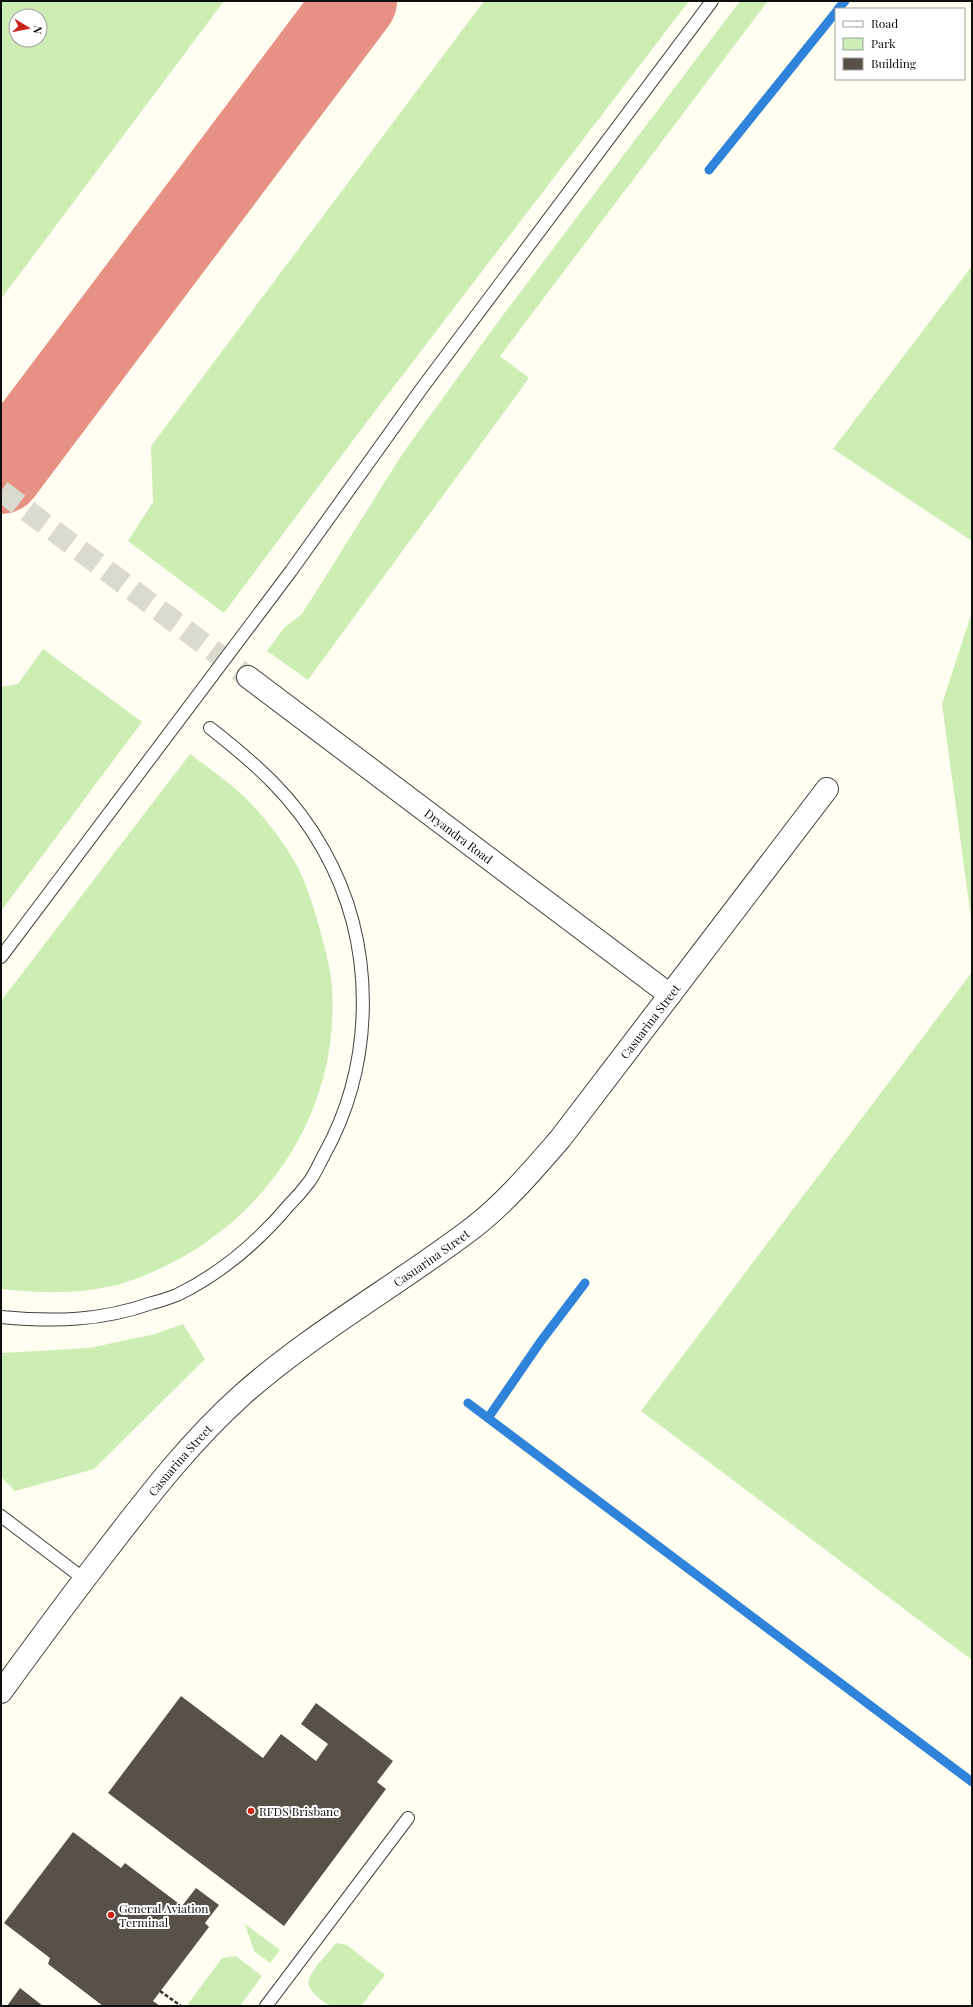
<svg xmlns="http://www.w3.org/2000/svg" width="973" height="2007" font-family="'Playfair Display',serif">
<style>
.green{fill:#cceeb5;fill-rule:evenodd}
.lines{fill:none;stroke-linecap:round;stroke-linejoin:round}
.stream{stroke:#2f83da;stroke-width:9}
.taxiway{stroke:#e69184;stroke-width:82}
.building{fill:#58514a}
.street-tunnel{stroke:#dbdace;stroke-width:22;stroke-dasharray:22 11;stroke-linecap:butt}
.lane-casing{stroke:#414141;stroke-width:14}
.street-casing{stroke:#414141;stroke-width:24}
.path{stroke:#303030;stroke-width:2.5;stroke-dasharray:4 2;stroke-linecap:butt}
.lane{stroke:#fff;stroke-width:12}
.street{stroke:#fff;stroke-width:22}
.poi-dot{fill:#cc2418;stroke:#fff;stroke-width:1.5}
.labels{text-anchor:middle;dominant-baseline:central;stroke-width:4;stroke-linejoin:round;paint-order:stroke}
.street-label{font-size:12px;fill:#0e0e0e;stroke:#fff}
.poi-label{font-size:12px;fill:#0e0e0e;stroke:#fff;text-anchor:start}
</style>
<rect width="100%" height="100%" fill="#fffef0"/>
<g class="green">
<path d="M1 1H224L1 299ZM16 16H40V40H16Z"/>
<path d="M484 1H689L369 419 224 613 128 541 153 502 151 446Z"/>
<path d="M740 1H768L500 356 529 378 308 680 267 651 284 628 302 614 403 453 503 315Z"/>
<path d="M972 266V541L833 449Z"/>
<path d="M972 612V925L942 704Z"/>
<path d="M43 649 142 722 1 911 2 877 1 687 18 684Z"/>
<path d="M190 754C206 766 223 778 238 791 259 810 278 834 293 859 306 880 313 906 320 930 325 949 331 969 332 989 340 1120 257 1234 135 1279 92 1295 46 1294 1 1289V1001Z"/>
<path d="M972 972V1660L641 1411Z"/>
<path d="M183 1324 205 1359 94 1469 15 1491 1 1477V1353L89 1348 155 1334Z"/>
<path d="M245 1924 280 1950 270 1963 254 1951Z"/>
<path d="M338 1943 347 1945 385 1975 361 2006C352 2006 342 2007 333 2006 325 2005 304 1988 309 1979 314 1966 327 1955 335 1944Z"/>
<path d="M236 1956 262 1976 240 2006H191L188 2004 222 1958Z"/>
</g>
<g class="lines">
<g class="stream">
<path d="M838 9 845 1"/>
<path d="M709 170 836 12"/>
<path d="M468 1403 972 1782"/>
<path d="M488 1418 541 1341 585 1283"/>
</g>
<path class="taxiway" d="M1 473 356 1"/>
</g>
<g class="building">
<path d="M181 1696 263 1758 281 1734 316 1761 328 1744 301 1724 316 1703 393 1761 377 1782 386 1789 284 1926 108 1793Z"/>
<path d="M73 1832 121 1868 125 1863 182 1906 196 1888 219 1905 205 1923 209 1927 153 2001 160 2006H103L48 1964 50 1958 4 1923Z"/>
<path d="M20 1988 43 2006H7Z"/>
</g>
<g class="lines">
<path class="street-tunnel" d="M1 491 248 677"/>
<g class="lane-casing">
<g id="lane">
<path d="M1 957 291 571 422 388 712 1"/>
<path d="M1 1317C55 1322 101 1321 152 1303 160 1301 169 1298 177 1295 222 1273 257 1243 289 1205 296 1198 303 1190 309 1182 315 1174 319 1164 324 1155 376 1061 376 942 323 849 294 797 256 764 210 728"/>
<path d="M1 1516 84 1579"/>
<path d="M266 2006 408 1818"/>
</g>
</g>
<g class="street-casing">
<g id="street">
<path id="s1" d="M248 677 670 995"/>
<path id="s2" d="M1 1692C38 1641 75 1591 113 1542 153 1490 193 1439 242 1395 313 1332 398 1285 474 1227 506 1202 533 1170 560 1139L827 789"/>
</g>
</g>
<path class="path" d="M160 1991 181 2006"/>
<use href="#lane" class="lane"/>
<use href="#street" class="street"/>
</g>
<g class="poi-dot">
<circle cx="251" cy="1811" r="4"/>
<circle cx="111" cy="1915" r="4"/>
</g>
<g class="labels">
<g class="street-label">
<text stroke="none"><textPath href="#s1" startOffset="264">Dryandra Road</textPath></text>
<text stroke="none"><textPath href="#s2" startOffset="941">Casuarina Street</textPath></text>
<text stroke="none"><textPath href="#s2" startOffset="617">Casuarina Street</textPath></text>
<text stroke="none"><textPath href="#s2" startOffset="293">Casuarina Street</textPath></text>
</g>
<g class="poi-label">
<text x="259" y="1811">RFDS Brisbane</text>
<text x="119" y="1908">General Aviation<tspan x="119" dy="14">Terminal</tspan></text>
</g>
</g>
<rect width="973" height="2007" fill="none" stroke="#0e0e0e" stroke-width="4"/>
<rect x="835" y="8" width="130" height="72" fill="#ffffff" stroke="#9f9f9f"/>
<rect x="843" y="21" width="20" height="6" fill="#ffffff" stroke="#9f9f9f"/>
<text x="871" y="28" font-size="12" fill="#0e0e0e">Road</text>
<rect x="843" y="38" width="20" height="12" fill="#cceeb5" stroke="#9f9f9f"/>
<text x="871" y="48" font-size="12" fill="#0e0e0e">Park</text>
<rect x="843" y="58" width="20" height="12" fill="#58514a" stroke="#9f9f9f"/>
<text x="871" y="68" font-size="12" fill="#0e0e0e">Building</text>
<g transform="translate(28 28) rotate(100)"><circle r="19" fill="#ffffff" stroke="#9f9f9f"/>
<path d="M0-3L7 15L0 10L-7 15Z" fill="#cc2418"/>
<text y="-6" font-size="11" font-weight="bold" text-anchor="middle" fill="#0e0e0e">N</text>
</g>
</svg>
